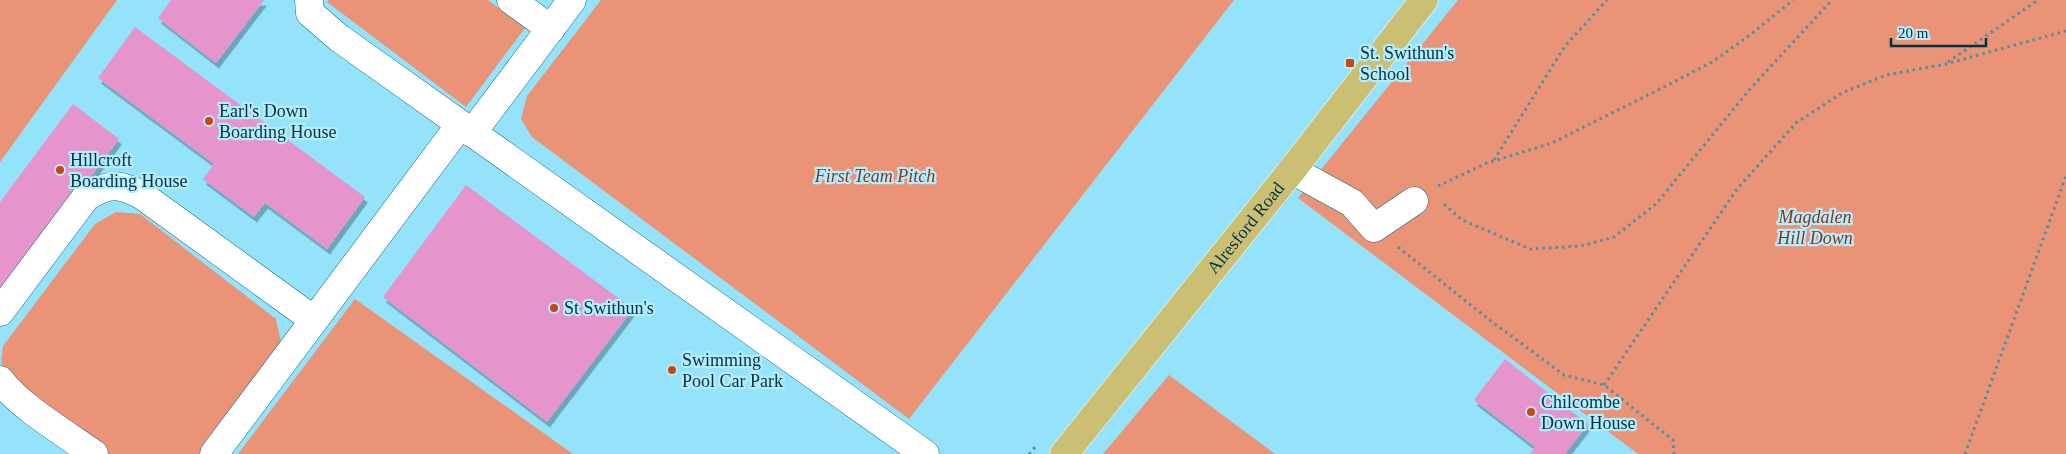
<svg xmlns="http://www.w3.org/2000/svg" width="2066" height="454" font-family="Georgia,serif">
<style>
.green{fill:#ea9376}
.building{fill:#e594cc;filter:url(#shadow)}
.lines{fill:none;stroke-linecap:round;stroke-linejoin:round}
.minor-casing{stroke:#146b80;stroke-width:29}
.major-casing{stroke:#fff;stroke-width:29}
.path{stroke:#508fa2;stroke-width:3;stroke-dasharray:2.5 4;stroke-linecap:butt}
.minor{stroke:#fff;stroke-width:28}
.major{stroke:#cbbf74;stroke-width:28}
.poi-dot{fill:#cc4609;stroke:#b4edff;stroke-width:2}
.labels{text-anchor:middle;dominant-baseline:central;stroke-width:4.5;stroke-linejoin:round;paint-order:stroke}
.poi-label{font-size:18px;fill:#02323e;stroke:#b4edff;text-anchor:start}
.park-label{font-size:18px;font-style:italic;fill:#893618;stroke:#b4edff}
.street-label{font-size:18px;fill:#02323e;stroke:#b4edff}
</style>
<defs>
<filter id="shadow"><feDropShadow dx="3" dy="5.5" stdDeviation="0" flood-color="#0004"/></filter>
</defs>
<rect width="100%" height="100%" fill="#95e3fb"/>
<g class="green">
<path d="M0 0H117L0 162Z"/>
<path d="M329 0H488L525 28 466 107 327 2Z"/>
<path d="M601 0H1234L909 419 532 137 521 119 527 96Z"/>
<path d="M1458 0H2066V454H1638L1298 198Z"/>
<path d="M116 212 140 214 276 319 282 347 199 454H101L11 389 1 362 3 346 95 224Z"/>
<path d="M355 299 573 454H238Z"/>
<path d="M1169 375 1275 454H1103Z"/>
</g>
<g class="building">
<path d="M171 0H264L216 63 158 18Z"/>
<path d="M135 27 365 197 327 249 265 203 254 217 203 179 214 164 98 78Z"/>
<path d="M73 104 119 139 0 299V202Z"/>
<path d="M466 185 633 309 547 422 383 297Z"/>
<path d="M1505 359 1588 424 1565 454H1530L1535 447 1474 400Z"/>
</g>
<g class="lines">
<g class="minor-casing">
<g id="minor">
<path d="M309 0 310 13 339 38 925 454"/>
<path d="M511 0 551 29"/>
<path d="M472 133 572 0"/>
<path d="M1292 170 1352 203 1374 228 1414 201"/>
<path d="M0 312 86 197C109 183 119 183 143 196L314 320"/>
<path d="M0 380C19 406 66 434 94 454"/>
<path d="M214 454 460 125"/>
</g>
</g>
<g class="major-casing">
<g id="major">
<path id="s1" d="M1064 454 1292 170 1424 0"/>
</g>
</g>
<g class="path">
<path d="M1948 62 2038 0"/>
<path d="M1494 160 1565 46 1607 0"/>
<path d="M1438 186 1487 163 1552 143 1668 85 1712 62 1750 35 1793 0"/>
<path d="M1444 204 1462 220 1530 249 1581 246 1614 237 1656 204 1750 89 1832 0"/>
<path d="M1398 247 1487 318 1564 375 1604 385 1673 440 1674 454"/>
<path d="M1604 385 1737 189 1796 123 1842 93 1886 75 1946 64 2066 31"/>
<path d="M1029 454 1035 447"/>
<path d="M1965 454 2066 176"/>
</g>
<use href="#minor" class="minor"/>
<use href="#major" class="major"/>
</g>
<g class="poi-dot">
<rect x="1345" y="58" width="10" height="10" rx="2.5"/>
<circle cx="209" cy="121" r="5"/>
<circle cx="60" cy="170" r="5"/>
<circle cx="554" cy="308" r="5"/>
<circle cx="672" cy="370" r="5"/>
<circle cx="1531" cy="412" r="5"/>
</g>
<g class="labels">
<g class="poi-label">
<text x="1360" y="53">St. Swithun's<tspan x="1360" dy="21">School</tspan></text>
<text x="219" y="111">Earl's Down<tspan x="219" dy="21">Boarding House</tspan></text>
<text x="70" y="160">Hillcroft<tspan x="70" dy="21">Boarding House</tspan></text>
<text x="564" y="308">St Swithun's</text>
<text x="682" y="360">Swimming<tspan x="682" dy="21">Pool Car Park</tspan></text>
<text x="1541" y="402">Chilcombe<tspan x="1541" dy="21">Down House</tspan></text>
</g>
<g class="park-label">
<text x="875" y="176">First Team Pitch</text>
<text x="1815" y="217">Magdalen<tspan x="1815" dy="21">Hill Down</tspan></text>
</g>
<g class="street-label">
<text stroke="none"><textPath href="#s1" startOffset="290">Alresford Road</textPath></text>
</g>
</g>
<path d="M1891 38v8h95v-8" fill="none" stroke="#02323e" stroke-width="2.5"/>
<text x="1898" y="38" font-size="15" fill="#02323e" stroke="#b4edff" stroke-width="4" paint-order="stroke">20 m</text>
</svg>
